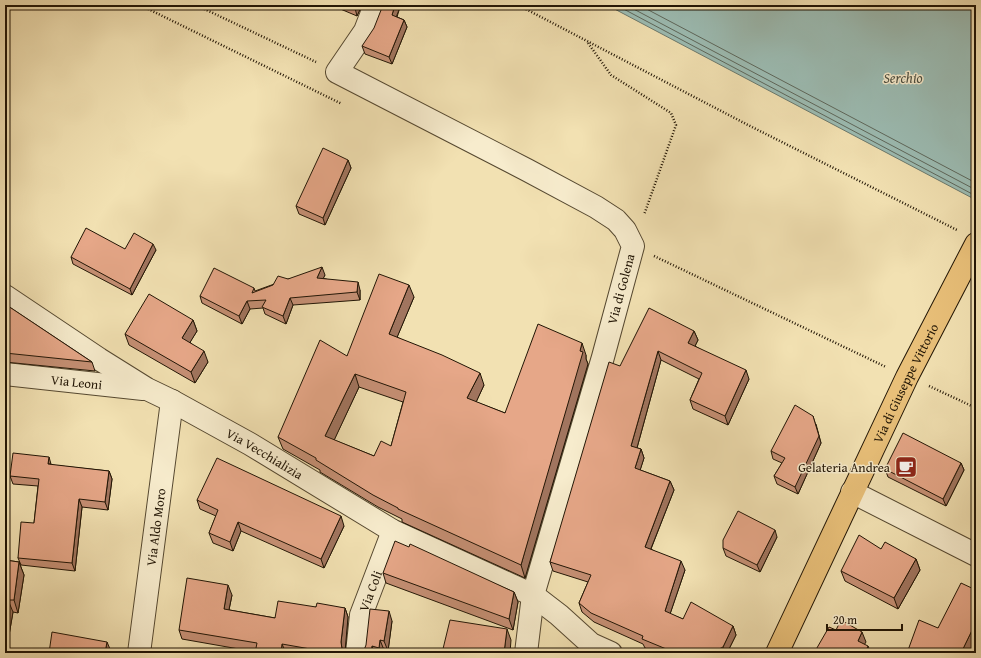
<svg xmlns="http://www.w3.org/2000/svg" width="981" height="658" font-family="'Gentium Book Plus',serif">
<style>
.water{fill:#9cbcb3;stroke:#6b796d}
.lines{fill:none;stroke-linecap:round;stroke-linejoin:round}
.shore{stroke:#5e685c;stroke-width:1}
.minor-casing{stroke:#554830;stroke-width:24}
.major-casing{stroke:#211505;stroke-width:24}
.path{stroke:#211505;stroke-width:2.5;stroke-dasharray:1 2;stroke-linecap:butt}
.minor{stroke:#f7eccd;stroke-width:22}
.major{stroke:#e9c079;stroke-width:22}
.wall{fill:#c69075;stroke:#211505;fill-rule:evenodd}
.shaded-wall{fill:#a1755f;stroke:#211505}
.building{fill:#e6a788;stroke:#211505;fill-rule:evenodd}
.labels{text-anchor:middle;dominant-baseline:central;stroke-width:3;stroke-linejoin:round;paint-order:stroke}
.street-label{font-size:13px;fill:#211505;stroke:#f7eccd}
.poi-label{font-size:13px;fill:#211505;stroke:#f7eccd;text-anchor:end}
.water-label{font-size:14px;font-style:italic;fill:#4c4f42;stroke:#f7eccd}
</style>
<rect width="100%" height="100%" fill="#f2e1b2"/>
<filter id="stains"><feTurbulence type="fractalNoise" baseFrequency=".005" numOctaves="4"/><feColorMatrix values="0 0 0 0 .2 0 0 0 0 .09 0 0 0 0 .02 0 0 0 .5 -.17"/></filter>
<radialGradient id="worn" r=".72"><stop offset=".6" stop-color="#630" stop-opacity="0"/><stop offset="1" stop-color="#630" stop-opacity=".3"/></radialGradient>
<path class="water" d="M607 5H976V200Z"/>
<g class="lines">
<g class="shore">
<path d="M616 5 976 196"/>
<path d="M626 5 976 190"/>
<path d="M639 5 976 183"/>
</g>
<g class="minor-casing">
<g id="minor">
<path d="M375 5 365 31 337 72 527 170 596 207 616 220 625 230 633 246 603 357 533 595 526 653"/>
<path id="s1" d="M5 296 99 359 147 389 172 401 250 444 393 531 533 595 559 615 591 644 611 653"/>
<path id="s2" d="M5 374 143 389"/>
<path d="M852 492 976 555"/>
<path id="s3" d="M139 653 172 401"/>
<path id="s4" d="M357 653 361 615 393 531"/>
</g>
</g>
<g class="major-casing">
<g id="major">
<path id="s5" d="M777 653 907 377 976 244"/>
</g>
</g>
<g class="path">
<path d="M140 5 342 104"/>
<path d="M196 5 316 62"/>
<path d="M518 5 748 125 957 230"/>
<path d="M588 43 611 75 671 113 676 125 644 215"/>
<path d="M654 256 886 367"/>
<path d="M929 386 976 408"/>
</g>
<use href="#minor" class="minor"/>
<use href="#major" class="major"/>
</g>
<g class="wall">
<path d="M331 5H362L357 16Z"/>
<path d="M400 7 397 17 404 20 407 27 392 64 365 54 362 46Z"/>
<path d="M348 160 351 168 325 225 299 214 296 206Z"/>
<path d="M156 250 132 295 73 264 71 257Z"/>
<path d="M325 275 323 278 360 290V300L293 305 286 324 265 314 263 308 250 309 242 324 202 303 200 296 254 288 255 291 288 279Z"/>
<path d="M414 297 397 337 484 385 476 402 505 413 586 355V359L588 364 525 578 402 522V519L378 507 320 472V470L283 449 278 437 347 356ZM359 387 403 402 391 446 374 456 334 440Z"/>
<path d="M5 304 92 362 95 371 5 362Z"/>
<path d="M193 320 197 331 190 342 208 362 195 383 129 345 125 334Z"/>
<path d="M694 331 698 340 695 346 749 379 728 425 693 409 690 400 699 379 661 360 637 448 641 449 644 458 640 470 670 481 674 490 651 549 685 570 670 614 683 619 733 626 736 635 727 653H657L645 648 643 644 594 622 582 612 579 603 588 582 553 571 550 562 620 366Z"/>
<path d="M816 424 821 443 798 494 777 484 774 476 782 463 773 459 771 451Z"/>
<path d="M961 463 964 470 946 506 888 477 885 469Z"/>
<path d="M51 465 109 471 112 479 108 510 82 507 75 571 21 565 18 558 34 523 38 486 13 484 10 476Z"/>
<path d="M197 500 344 526 324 568 241 531 233 551 213 543 209 533 216 516 200 509Z"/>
<path d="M777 537 760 572 726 556 723 548Z"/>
<path d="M409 547 514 592 518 602 513 630 386 583 383 573Z"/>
<path d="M881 549 916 559 920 570 898 609 845 581 841 571Z"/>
<path d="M5 560 19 562 24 575 18 613 13 612 8 641H5Z"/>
<path d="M976 590V639L969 653H907L938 628Z"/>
<path d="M232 595 229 610 275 618 316 607 345 608 348 617 345 651 346 653H255L256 652 182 639 179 630Z"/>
<path d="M392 621 388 651 384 650V653H361Z"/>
</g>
<g class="shaded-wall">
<path d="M356 5H362L357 16 355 8Z"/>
<path d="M395 5H400V7L394 23 392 15Z"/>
<path d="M404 20 407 27 392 64 389 57Z"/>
<path d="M348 160 351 168 325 225 323 218Z"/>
<path d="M153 244 156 250 132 295 130 289Z"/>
<path d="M322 267 325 275 320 285 317 278Z"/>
<path d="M358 282 360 290V300L357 292Z"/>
<path d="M409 285 414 297 393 347 389 334Z"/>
<path d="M290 298 293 305 286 324 283 316Z"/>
<path d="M247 301 250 309 242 324 239 316Z"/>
<path d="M193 320 197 331 186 349 182 338Z"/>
<path d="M694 331 698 340 692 352 688 343Z"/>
<path d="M582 343 586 355V359L588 364 525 578 521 565Z"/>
<path d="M204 351 208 362 195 383 191 372Z"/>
<path d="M658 351 661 360 635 455 631 446Z"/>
<path d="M746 370 749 379 728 425 725 416Z"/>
<path d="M480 373 484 385 472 411 467 398Z"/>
<path d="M355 374 359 387 330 449 325 436Z"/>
<path d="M813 416 821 443 798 494 795 487Z"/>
<path d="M641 449 644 458 638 477 635 468Z"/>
<path d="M49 457 51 464H48Z"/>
<path d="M961 463 964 470 946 506 943 499Z"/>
<path d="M109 471 112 479 108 510 105 502Z"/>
<path d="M670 481 674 490 648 556 645 547Z"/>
<path d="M79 499 82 507 75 571 72 563Z"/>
<path d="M341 516 344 526 324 568 321 559Z"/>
<path d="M238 522 241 531 233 551 230 542Z"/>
<path d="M775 530 777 537 760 572 757 565Z"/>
<path d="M916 559 920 570 898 609 894 598Z"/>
<path d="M681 561 685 570 668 620 665 611Z"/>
<path d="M19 562 24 575 18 613 14 600Z"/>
<path d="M228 585 232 595 227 619 224 609Z"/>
<path d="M514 592 518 602 513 630 509 619Z"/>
<path d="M8 600 13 612 8 641 5 633V619Z"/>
<path d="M345 608 348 617 345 652 342 649 341 642Z"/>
<path d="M389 611 392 621 388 651 384 641Z"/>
<path d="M976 622V639L969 653H961Z"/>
<path d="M733 626 736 635 727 653H725L723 647Z"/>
<path d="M507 629 511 640 510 653H504Z"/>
<path d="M862 632 866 642 861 650 858 641Z"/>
<path d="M380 640 384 650V653H381L379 648Z"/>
<path d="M107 642 110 649V653H105Z"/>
<path d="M282 644 286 653H281Z"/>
<path d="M372 646 374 653H371Z"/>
<path d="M868 646 871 653H865Z"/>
<path d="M952 649 953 653H950Z"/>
</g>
<g class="building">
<path d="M347 5H356L355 8Z"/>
<path d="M383 5H395L392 15 404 20 389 57 362 46 374 28Z"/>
<path d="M323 148 348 160 323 218 296 206Z"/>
<path d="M86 228 125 249 134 233 153 244 130 289 71 257Z"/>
<path d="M322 267 317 278 358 282 357 292 290 298 283 316 262 307 266 300 247 301 239 316 200 296 214 268 254 288 252 293 273 285 278 276 288 279Z"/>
<path d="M379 274 409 285 389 334 442 355 480 373 467 398 505 413 538 324 582 343 580 351 583 352 521 565 398 509V508L373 495 316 460V458L278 437 320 340 347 356ZM355 374 406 392 391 446 381 441 374 456 325 436Z"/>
<path d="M149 294 193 320 182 338 204 351 191 372 125 334Z"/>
<path d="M5 304 92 362 5 353Z"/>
<path d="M649 308 694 331 688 343 746 370 725 416 690 400 702 373 658 351 631 446 641 449 635 468 670 481 645 547 681 561 665 611 683 619 691 602 733 626 723 647 711 653H676L642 639 643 636 591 613 579 603 591 575 550 562 609 362 620 366Z"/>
<path d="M795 405 813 416 819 436 795 487 774 476 785 458 771 451Z"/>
<path d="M903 433 961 463 943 499 885 469Z"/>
<path d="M13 453 49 457 48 464 109 471 105 502 79 499 72 563 18 558 21 522 34 523 39 479 10 476Z"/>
<path d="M217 458 341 516 321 559 238 522 230 542 209 533 218 510 197 500Z"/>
<path d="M738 511 775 530 757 565 723 548V540Z"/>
<path d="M859 535 881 549 885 542 916 559 894 598 841 571Z"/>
<path d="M395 541 409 547 410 544 514 592 509 619 383 573Z"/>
<path d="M5 560 19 562 14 600H8L5 619Z"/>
<path d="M187 578 228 585 224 609 275 618 278 601 316 607 317 603 345 608 341 642 342 649 346 653H333L282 644 281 653H255L257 643 179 630Z"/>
<path d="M961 583 976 590V606L974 611 976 612V622L961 653H958L952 649 950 653H907L919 620 938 628Z"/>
<path d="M370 609 389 611 384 641 380 640 379 648 372 646 371 653H361L364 650 366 645Z"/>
<path d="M450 620 507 629 504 653H442Z"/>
<path d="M841 620 862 632 858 641 868 646 865 653H814L829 627 836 630Z"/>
<path d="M52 632 107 642 105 653H49Z"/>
</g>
<defs>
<g id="cafe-square" transform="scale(1.15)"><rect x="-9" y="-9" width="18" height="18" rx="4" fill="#8f2418" stroke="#f7eccd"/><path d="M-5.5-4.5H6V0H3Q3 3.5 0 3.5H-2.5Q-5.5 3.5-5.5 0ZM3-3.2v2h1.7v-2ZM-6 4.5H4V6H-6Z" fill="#fff"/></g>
</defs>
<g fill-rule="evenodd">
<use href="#cafe-square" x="906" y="467"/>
</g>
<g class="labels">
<g class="street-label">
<text transform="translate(621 289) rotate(-75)">Via di Golena</text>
<text stroke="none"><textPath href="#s2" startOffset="72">Via Leoni</textPath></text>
<text stroke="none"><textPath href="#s5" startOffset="299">Via di Giuseppe Vittorio</textPath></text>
<text stroke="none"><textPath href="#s1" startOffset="304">Via Vecchializia</textPath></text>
<text stroke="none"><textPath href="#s3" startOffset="127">Via Aldo Moro</textPath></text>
<text stroke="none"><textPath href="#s4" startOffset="64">Via Coli</textPath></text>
</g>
<g class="poi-label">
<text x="890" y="467">Gelateria Andrea</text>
</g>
<g class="water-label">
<text x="903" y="78">Serchio</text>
</g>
</g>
<rect width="981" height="658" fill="none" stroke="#f2e1b2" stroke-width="20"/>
<rect x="6" y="6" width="969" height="646" fill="none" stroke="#211505" stroke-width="2"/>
<rect x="10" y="10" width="961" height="638" fill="none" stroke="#211505"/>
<path d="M827 624v6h75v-6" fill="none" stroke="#211505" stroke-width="2"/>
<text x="833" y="624" font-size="12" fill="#211505" stroke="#f7eccd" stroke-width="3" paint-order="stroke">20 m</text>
<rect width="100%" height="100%" filter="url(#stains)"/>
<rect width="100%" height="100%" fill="url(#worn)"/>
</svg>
